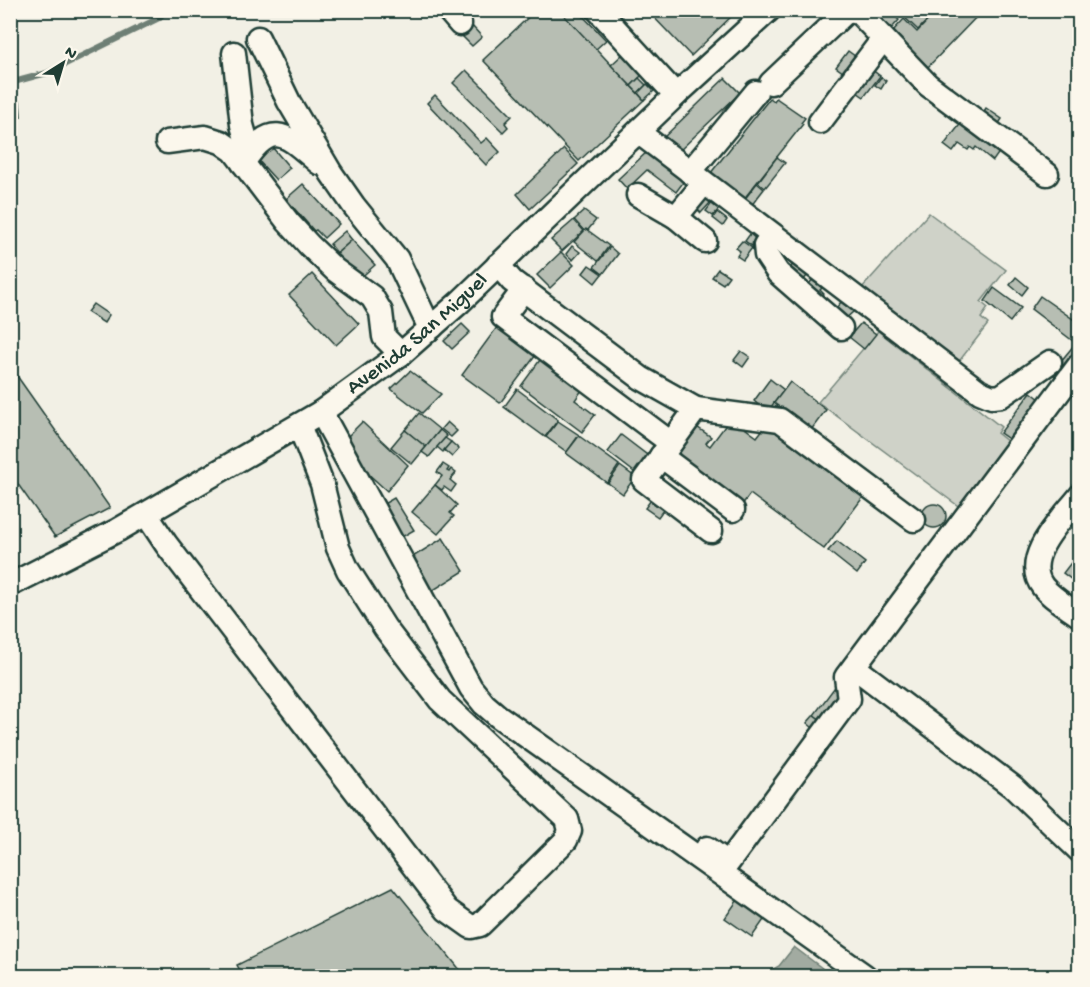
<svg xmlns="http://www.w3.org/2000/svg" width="1090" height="987" font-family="'Gochi Hand',sans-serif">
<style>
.green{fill:#cfd2c8;stroke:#77887e;stroke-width:1.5}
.water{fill:#a2aba1;stroke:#6e7f75;stroke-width:1.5}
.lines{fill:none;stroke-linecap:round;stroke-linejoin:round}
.stream{stroke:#6e7f75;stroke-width:6}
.building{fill:#b7beb3;stroke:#1f3d34;stroke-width:1.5}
.minor-casing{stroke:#1f3d34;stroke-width:27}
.minor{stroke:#fbf7ec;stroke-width:22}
.labels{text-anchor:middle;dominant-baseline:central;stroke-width:5;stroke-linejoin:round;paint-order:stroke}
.street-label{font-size:22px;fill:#1f3d34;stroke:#fbf7ec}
</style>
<rect width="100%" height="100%" fill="#f2f0e5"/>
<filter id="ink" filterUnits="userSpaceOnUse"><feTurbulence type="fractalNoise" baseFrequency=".0167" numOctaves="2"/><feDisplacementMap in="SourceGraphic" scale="12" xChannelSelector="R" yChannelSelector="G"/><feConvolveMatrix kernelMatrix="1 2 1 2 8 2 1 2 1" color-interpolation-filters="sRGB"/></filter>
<g filter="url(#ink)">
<g class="green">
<path d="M929 213 1006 270 981 302 988 308 981 318 988 324 957 364 861 289Z"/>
<path d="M878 331 1001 427 997 433 1013 446 965 511 818 402Z"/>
</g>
<path class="water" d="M794 947 822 968 815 976H750L770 971 779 966Z"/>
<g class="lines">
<path class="stream" d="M10 83 47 73 159 18 167 10"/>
</g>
<g class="building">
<path d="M536 10H560L644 100 579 161 483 60Z"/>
<path d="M577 10 606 40 596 49 560 11Z"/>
<path d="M647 10H738L691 56Z"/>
<path d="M871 10H888L899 20 892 28Z"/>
<path d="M902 10H937L918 30 900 13Z"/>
<path d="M938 10H983L928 67 892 32 904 19 917 32Z"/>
<path d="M472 26 482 37 472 46 462 36Z"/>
<path d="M848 51 863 62 851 78 836 67Z"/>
<path d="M623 54 642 75 631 86 611 65Z"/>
<path d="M867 66 880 76 864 97 851 88Z"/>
<path d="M466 70 512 116 505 123 508 127 503 132 453 83Z"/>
<path d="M881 77 886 81 881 89 875 85Z"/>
<path d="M639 78 646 85 638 93 631 86Z"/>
<path d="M725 78 740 93 677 153 663 138Z"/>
<path d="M647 84 654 91 644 100 638 93Z"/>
<path d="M435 95 481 143 487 138 500 152 486 165 427 103Z"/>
<path d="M770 98 774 101 776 98 805 118 801 123 803 124 743 200 710 174Z"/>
<path d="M20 102 21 117 10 118V103Z"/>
<path d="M986 108 1002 119 996 128 980 117Z"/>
<path d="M962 122 1000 151 993 161 976 147 974 150 970 147 968 150 959 144 953 152 944 145Z"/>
<path d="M272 147 290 168 276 180 257 159Z"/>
<path d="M564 149 578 164 530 209 517 194Z"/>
<path d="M648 151 685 180 676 192 647 170 627 189 618 179Z"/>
<path d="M777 157 785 163 765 188 758 182Z"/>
<path d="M757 183 764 189 751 206 744 200Z"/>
<path d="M303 184 339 224 324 238 316 230 314 231 286 199Z"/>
<path d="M706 198 711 202 701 213 697 209Z"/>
<path d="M712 203 719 209 713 216 706 211Z"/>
<path d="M584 211 596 220 588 230 584 231 574 220Z"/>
<path d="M717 212 727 220 723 226 713 218Z"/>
<path d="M574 220 584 231 562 251 551 240Z"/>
<path d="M586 229 609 246 598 261 574 242Z"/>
<path d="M345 231 352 240 337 253 330 244Z"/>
<path d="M750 234 757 240 752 246 745 241Z"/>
<path d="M352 240 375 265 357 281 335 255Z"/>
<path d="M742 241 752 248 743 260 737 256 740 251 736 248Z"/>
<path d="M572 246 580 252 573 260 566 254Z"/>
<path d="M610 247 618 254 603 274 594 267Z"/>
<path d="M561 252 574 265 550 288 537 275Z"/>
<path d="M793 264 807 276 802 282 788 271Z"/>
<path d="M589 265 602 274 595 283 583 273Z"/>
<path d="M718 269 729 276 723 284 712 277Z"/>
<path d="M312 274 359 324 336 345 289 295Z"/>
<path d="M1016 277 1028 287 1022 295 1010 285Z"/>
<path d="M812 280 822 288 820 290 824 294 821 298 807 287Z"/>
<path d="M994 288 1021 308 1010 322 985 301Z"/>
<path d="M1040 296 1080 324V332L1073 341 1031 309Z"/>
<path d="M841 302 854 311 843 321 832 313Z"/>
<path d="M93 304 109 315 104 323 87 312Z"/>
<path d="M503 319 542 347 500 403 462 375Z"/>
<path d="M861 323 876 334 864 349 849 337Z"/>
<path d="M462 324 470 332 452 349 444 341Z"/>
<path d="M1075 344 1080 347V356L1061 381 1051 373Z"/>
<path d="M741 351 750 357 743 367 734 360Z"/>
<path d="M545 353 587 383 575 400 595 415 582 432 521 386Z"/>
<path d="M10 366 110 508 55 537 10 473Z"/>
<path d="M410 371 441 394 422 413 391 389Z"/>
<path d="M770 379 784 390 767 412 754 401Z"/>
<path d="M790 382 826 410 811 430 774 403Z"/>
<path d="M517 389 558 420 545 437 504 407Z"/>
<path d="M1031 392 1045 403 1010 440 1000 433Z"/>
<path d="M419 413 440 430 426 447 405 430Z"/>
<path d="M731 418 757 437 767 424 864 496 824 549 750 494 739 509 667 455 691 423 711 437 706 443 710 446Z"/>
<path d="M558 421 579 435 567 452 546 437Z"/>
<path d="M362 422 408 465 387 491 364 470 365 468 344 440Z"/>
<path d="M447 422 457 431 451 437 441 429Z"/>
<path d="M405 430 426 447 412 464 391 447Z"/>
<path d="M440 430 447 436 429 457 422 452Z"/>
<path d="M621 435 651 458 638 475 608 452Z"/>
<path d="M579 436 619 465 607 483 566 453Z"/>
<path d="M445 438 451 442 443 452 437 447Z"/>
<path d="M451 442 459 449 452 457 444 450Z"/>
<path d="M443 464 449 468 447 471 449 472 451 469 456 473 450 480 456 485 451 492 444 487 442 490 435 485 442 476 437 472Z"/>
<path d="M620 466 635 477 623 494 608 483Z"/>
<path d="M435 485 457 505 450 513 454 516 438 534 412 512Z"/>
<path d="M656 493 669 502 658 517 645 508Z"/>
<path d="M394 498 414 530 400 538 380 506Z"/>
<circle cx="934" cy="516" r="12"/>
<path d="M443 538 464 571 432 591 411 558Z"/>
<path d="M837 541 865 563 857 574 828 551Z"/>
<path d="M1080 551V586L1063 573Z"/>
<path d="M837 684 844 690 821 720 814 715Z"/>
<path d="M814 715 825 723 818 732 807 723Z"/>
<path d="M393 887 465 976H243L237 965Z"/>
<path d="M739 898 766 917 752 937 725 918Z"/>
</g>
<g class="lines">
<g class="minor-casing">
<g id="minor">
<path d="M448 10 460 24"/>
<path d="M598 10 676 95"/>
<path d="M856 10 928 85 1047 174"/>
<path d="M258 38 289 102 331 173 354 206 397 259 426 320 432 327"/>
<path d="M234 53 242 125 250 153"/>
<path d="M771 83 848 10"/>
<path d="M820 122 883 39"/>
<path d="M638 132 980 392 992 397 1001 396 1050 362"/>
<path d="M167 142 205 137 221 142 234 151 288 222 309 245 335 270 372 297 381 312 384 337 401 354"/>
<path d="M243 163C273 118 286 135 319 163"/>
<path d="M690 172 756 92"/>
<path d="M638 195 676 217 705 241"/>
<path d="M676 217 704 183"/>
<path d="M772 235 765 245 766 255 778 273 841 328"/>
<path d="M498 265 512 281 641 378 696 409"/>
<path d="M524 289 503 317 671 443"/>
<path d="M321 412 471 688 484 704 498 716 865 976"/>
<path d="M661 456 733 510"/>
<path d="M1080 496C1062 519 1020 558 1043 587 1053 599 1068 607 1080 616"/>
<path d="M146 514 166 544 447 910 471 927 480 925 566 840 570 831 567 819 440 700 385 628 348 570 338 548 322 484 299 425"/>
<path d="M711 531 644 480 696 409 780 420 914 520"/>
<path id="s1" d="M10 585 118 530 321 412 401 354 460 302 676 95 769 10"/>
<path d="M854 667 1013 787 1080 851"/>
<path d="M707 848 728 863 849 699 846 677 1080 364"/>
</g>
</g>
<use href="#minor" class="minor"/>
</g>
</g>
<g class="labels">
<g class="street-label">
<text stroke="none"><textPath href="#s1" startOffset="480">Avenida San Miguel</textPath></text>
</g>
</g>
<rect width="1090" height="987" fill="none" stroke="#fbf7ec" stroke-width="36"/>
<rect x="18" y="18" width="1054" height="951" fill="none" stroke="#1f3d34" stroke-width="2" filter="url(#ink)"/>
<g transform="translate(63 63) rotate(37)" stroke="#fbf7ec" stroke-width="4.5" paint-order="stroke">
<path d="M0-4.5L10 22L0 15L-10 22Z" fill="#1f3d34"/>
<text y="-9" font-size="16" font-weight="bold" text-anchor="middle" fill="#1f3d34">N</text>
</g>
</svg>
